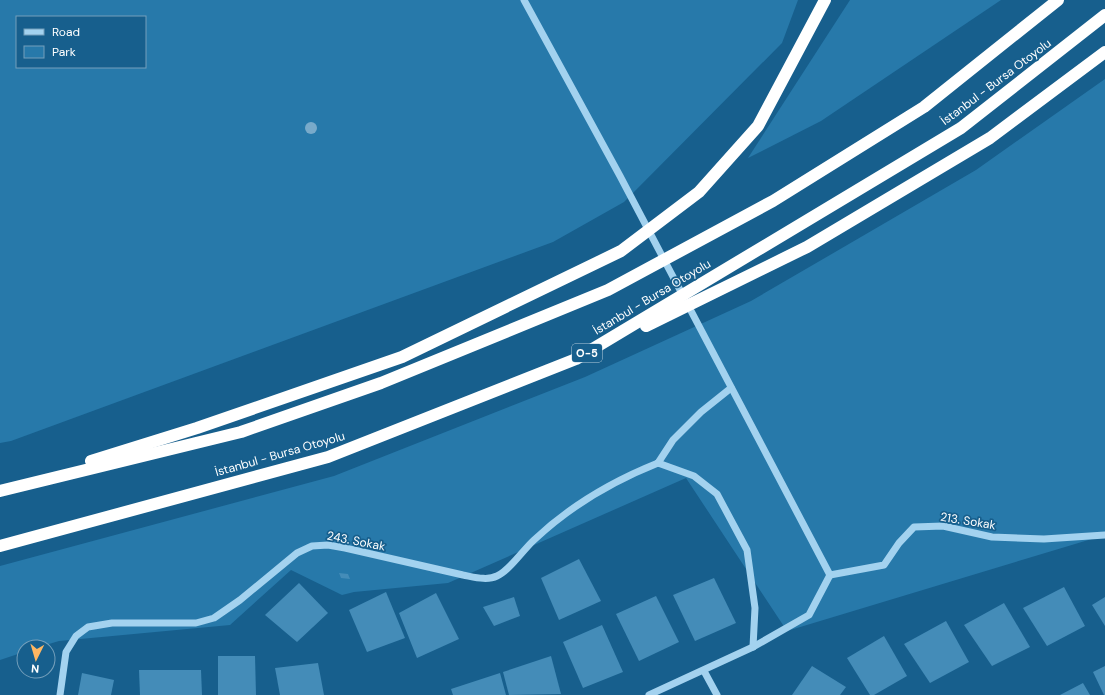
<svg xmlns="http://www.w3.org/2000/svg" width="1105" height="695" font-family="'DM Sans',sans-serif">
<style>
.green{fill:#2779aa;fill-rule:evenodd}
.building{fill:#448cb8}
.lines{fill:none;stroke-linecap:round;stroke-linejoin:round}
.minor{stroke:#a3d2ef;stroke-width:7}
.highway{stroke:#fff;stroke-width:12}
.tree{fill:#79aaca}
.labels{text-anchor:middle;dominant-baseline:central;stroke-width:3.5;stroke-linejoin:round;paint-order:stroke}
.shield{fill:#175f8d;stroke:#b9cfdd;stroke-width:1}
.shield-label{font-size:11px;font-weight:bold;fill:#fff}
.street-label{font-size:12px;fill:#fff;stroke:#175f8d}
</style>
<rect width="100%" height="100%" fill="#175f8d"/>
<g class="green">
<path d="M0 0H798L782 43 624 202 553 242 11 441 0 443ZM17 17H145V67H17Z"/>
<path d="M850 0H1001L821 121 748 158Z"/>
<path d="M1105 79V535L787 631 686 478 448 583 354 592 342 595 291 570 230 625 59 641 39 647H24V652L0 660V566L334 476 585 377 751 301 976 170Z"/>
</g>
<g class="building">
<path d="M579 559 601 601 559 620 541 578Z"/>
<path d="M339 573 348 574 350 579 341 578Z"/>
<path d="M714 578 736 623 695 641 673 595Z"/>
<path d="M299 583 328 613 297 642 265 615Z"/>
<path d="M1064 587 1085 626 1047 646 1023 608Z"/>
<path d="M386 592 405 638 367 652 349 610Z"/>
<path d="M436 593 459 639 417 658 399 613Z"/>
<path d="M656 596 679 642 639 661 616 614Z"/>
<path d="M514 597 520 616 494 626 483 607Z"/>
<path d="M1105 597V626L1092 605Z"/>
<path d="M1004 603 1030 647 992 666 964 625Z"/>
<path d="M946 621 969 662 930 683 904 644Z"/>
<path d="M602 625 623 672 583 688 563 642Z"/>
<path d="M884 636 907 676 874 695H870L847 658Z"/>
<path d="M218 656H255L256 695H218Z"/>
<path d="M551 656 561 694 509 695 503 672Z"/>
<path d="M318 663 324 695H280L275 668Z"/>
<path d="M812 666 846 687 840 695H792Z"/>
<path d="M1105 666V695H1104L1093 672Z"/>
<path d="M139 670H201L202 695H140Z"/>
<path d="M82 673 114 680 111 695H78Z"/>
<path d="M500 673 506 695H453L451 689Z"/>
<path d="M1083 683 1090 695H1060Z"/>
</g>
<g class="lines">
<g class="minor">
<path d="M524 0 620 176 830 575"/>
<path d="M658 463 694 476 717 494 747 550 755 608 753 647"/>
<path d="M658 463 673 440 701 412 731 388"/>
<path d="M830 575 884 565 899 543 914 527 943 526 992 537 1044 539 1105 535"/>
<path d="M704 671 717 695"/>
<path d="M60 695 66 652 76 636 88 627 112 623H196L214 618 240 600 297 553 312 546 328 545 345 548 463 575C474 577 487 581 497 576 510 570 523 550 534 540 570 506 613 481 658 463"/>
<path d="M649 695 753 647 809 615 830 575"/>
</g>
<g class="highway">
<path d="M646 326 807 247 990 138 1105 52"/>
<path d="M91 461 197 428 402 357 621 251 699 192 758 126 825 0"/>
<path d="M0 491 241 432 381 383 608 290 773 201 924 107 1058 0"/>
<path d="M0 546 328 457 576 359 961 128 1105 15"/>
</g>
</g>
<circle class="tree" cx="311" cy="128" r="6"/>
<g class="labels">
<rect class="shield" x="572" y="344" width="30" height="18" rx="3"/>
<g class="shield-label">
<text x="587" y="353">O-5</text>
</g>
<g class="street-label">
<text transform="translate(996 82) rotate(-37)">İstanbul - Bursa Otoyolu</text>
<text transform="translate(652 297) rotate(-31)">İstanbul - Bursa Otoyolu</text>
<text transform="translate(280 454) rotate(-16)">İstanbul - Bursa Otoyolu</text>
<text transform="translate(968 521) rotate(9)">213. Sokak</text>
<text transform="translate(356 541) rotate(11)">243. Sokak</text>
</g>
</g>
<rect x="16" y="16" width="130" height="52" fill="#175f8d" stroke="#749fbb"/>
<rect x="24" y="29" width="20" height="6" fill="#a3d2ef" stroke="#749fbb"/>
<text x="52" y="36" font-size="12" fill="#ffffff">Road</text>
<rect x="24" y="46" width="20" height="12" fill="#2779aa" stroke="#749fbb"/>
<text x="52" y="56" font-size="12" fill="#ffffff">Park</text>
<g transform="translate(36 659) rotate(185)"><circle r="19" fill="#175f8d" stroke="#749fbb"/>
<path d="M0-3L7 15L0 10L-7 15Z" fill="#ffb661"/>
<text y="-6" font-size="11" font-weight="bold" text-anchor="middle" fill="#ffffff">N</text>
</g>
</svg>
